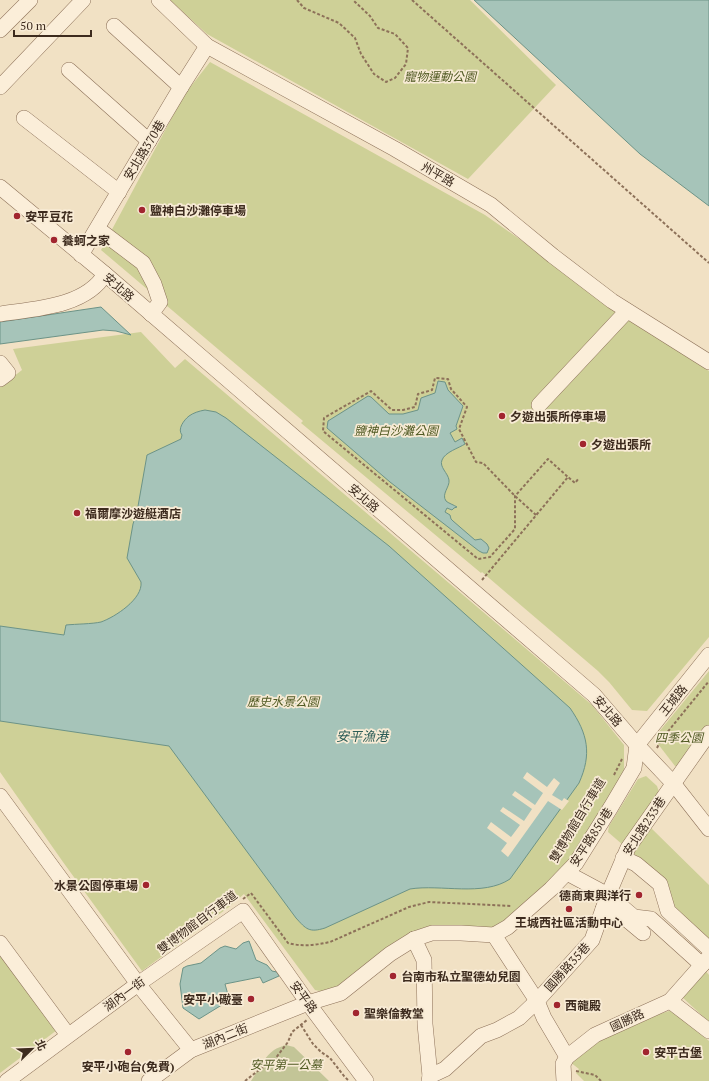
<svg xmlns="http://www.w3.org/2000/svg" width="709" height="1081" font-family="'PT Serif','Noto Sans TC',serif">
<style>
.green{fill:#ced097}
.cemetery{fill:#c3c597}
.water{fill:#a6c4b9;stroke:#6c9387}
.pier{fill:#f1e1c4}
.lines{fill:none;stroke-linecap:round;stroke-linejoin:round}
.minor-casing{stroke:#8d7159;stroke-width:16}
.path{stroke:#8d7159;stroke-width:2;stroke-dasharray:3 2;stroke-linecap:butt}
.minor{stroke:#fbeed9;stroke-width:15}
.poi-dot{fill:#a1252f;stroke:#f8ebd5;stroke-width:1.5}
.labels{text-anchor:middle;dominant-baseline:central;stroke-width:3.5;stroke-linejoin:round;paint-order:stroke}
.park-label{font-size:12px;font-style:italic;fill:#505a23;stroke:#f8ebd5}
.street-label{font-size:12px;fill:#3d2b1e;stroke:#f8ebd5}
.poi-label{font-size:12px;font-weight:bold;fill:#3d2b1e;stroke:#f8ebd5;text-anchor:start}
.water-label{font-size:13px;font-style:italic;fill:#2c5d57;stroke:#f8ebd5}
</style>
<rect width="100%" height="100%" fill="#f1e1c4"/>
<g class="green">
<path d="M170 0H470L556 85 468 179 207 34Z"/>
<path d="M210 62 485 215 709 371V637L647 711 632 710 609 682 598 671 482 572 481 573 301 423 303 421 101 250 184 95Z"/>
<path d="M141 332 175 368 185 359 489 617 592 705 624 745V775L588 833 559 873 494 929 428 928 400 939 340 986 325 992 315 990 244 894 229 907 142 971 63 862 0 772V387L22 370 13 349Z"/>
<path d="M709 671V726L681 765 675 766 658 744V733Z"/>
<path d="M646 776 657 786 659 792 623 845 608 832 609 826 638 779Z"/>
<path d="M650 827 709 885V944L669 904 664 883 632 852Z"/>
<path d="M0 952 57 1030 0 1073Z"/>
<path d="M704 969 709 975V1022L681 996Z"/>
<path d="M672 1010 709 1041V1081H584L576 1073 579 1069 570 1062 600 1038 617 1028Z"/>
</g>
<path class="cemetery" d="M286 1045 294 1047 329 1081H251C258 1070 264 1057 274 1050 277 1048 282 1046 286 1045Z"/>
<g class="water">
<path d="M474 0H709V206L640 154Z"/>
<path d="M101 307 131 335 116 331 103 330 0 344V322Z"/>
<path d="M438 381 445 382 448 390 463 406 456 426 457 429 450 433 455 442 462 438 465 444C459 448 445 452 442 460 439 467 448 473 449 480 450 487 441 494 446 501 448 503 454 505 457 507L454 508 452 510 447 508 445 512 450 515 451 519 453 521 475 540 481 539 487 544 489 548 487 553H483L479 551 390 482 327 428 328 421 368 396 371 397 389 414H403L418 410 421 398 435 393Z"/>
<path d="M205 410 216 412 226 418 389 546 570 708C588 734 592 754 579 783L510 879C483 897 441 884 410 889L325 928C309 933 306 929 296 918L169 746 0 721V626L64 635 66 625C76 624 92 624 101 622 115 617 143 599 141 582L127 558 133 524 137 512 147 455 181 439 182 435C177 429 184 420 189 416 193 413 199 411 205 410Z"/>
<path d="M249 941 256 960 267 965 272 971 277 972 279 976 263 983 260 977 225 984 230 1002 225 1003 199 1019 183 1008 180 984 183 968 187 966 201 963 220 948 225 946 236 949 243 943Z"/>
</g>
<path class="pier" d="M527 772 547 787 554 778 560 783 552 795 562 801 564 798 569 801 562 810 548 801 508 857 501 851 507 843 487 828 491 822 511 837 520 825 500 811 503 807 524 821 532 809 512 795 515 791 535 805 543 793 523 778Z"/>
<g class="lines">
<g class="minor-casing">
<g id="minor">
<path d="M159 0 207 46 395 149 491 205 553 256 612 301 709 362"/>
<path d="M114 26 181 87"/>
<path d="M0 30 30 0"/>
<path d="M69 70 149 141"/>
<path d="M0 87 83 0"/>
<path d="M24 118 119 192"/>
<path d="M0 187 105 274 594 695 637 745 673 783 709 829"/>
<path d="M98 229 143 263 154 284 160 302 151 314"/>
<path d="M81 255 181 87 207 46"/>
<path d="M0 314C33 309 86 307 105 274"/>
<path d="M0 363 8 373 0 379"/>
<path d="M539 405 627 311"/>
<path d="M0 796 138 984 191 1050"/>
<path d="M623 858 636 864 660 884 668 911 709 949"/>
<path d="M567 873 608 895 634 917 651 919 702 965"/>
<path d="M603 909 616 919 625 918 643 933"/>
<path d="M494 935 537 1001 544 1018 567 1057"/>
<path d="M414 939 424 960 425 1024 430 1076 429 1081"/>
<path d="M0 943 65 1031 69 1034"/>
<path d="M670 1001 708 958"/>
<path d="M430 1076 445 1069 481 1036 497 1030 519 1018 537 1001 592 940 608 895 628 848 709 733"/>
<path d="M7 1081 138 984 243 911 308 1003 366 1081"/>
<path d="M149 1081 191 1050 308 1003 341 993 390 954 414 939 432 933H461L494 935 508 927 551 889 576 863 611 807 634 768 637 745 709 655"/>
<path d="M564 1081 563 1064 567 1057 595 1035 670 1001 709 1031"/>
</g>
</g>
<g class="path">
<path d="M297 0 304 8 339 23 355 38 361 54 374 74 386 82 395 78 406 64 408 48 395 34 378 28 370 16 353 0"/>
<path d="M412 0 709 263"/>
<path d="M536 515 515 496 483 463 476 462 459 429 467 407 451 389 448 379 435 378 432 390 418 394 415 407 403 410H392L371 391 324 418 323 431 478 559 490 557 515 529V496L548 459 568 477"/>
<path d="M482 580 568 477 575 483 579 478"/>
<path d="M657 748 661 740 709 681"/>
<path d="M614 775 622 759"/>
<path d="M243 899 251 893 288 943C302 947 316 945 330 942L409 907 429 902 512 906"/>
<path d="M301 1025 313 1044 321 1052 330 1058 344 1076 349 1081"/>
<path d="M576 1071 595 1075 601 1081"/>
<path d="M245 1081 259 1070 275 1059 288 1042 292 1032 307 1020"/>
</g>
<use href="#minor" class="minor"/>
</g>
<g class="poi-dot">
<circle cx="142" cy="210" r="4"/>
<circle cx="17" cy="216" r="4"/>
<circle cx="54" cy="240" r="4"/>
<circle cx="502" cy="416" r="4"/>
<circle cx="583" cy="444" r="4"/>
<circle cx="77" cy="513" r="4"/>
<circle cx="146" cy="885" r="4"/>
<circle cx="639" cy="895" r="4"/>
<circle cx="569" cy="909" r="4"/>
<circle cx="393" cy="976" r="4"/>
<circle cx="251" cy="999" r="4"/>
<circle cx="557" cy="1005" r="4"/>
<circle cx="356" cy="1013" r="4"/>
<circle cx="128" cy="1052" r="4"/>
<circle cx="646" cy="1052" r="4"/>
</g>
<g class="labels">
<g class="park-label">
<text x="440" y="76">寵物運動公園</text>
<text x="396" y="430">鹽神白沙灘公園</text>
<text x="283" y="701">歷史水景公園</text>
<text x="679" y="737">四季公園</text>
<text x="286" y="1064">安平第一公墓</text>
</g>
<g class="street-label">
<text transform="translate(144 150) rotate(-59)">安北路370巷</text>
<text transform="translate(438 174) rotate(30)">州平路</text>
<text transform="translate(119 287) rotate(41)">安北路</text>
<text transform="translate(364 498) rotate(41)">安北路</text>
<text transform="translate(673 700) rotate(-51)">王城路</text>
<text transform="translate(608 711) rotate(49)">安北路</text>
<text transform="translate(577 820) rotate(-59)">雙博物館自行車道</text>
<text transform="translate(644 826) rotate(-57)">安北路233巷</text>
<text transform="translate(591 837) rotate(-57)">安平路850巷</text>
<text transform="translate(197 922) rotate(-37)">雙博物館自行車道</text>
<text transform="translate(567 967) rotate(-48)">國勝路35巷</text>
<text transform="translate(124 994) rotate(-36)">湖內一街</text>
<text transform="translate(304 997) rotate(54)">安平路</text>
<text transform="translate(627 1020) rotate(-25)">國勝路</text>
<text transform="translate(225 1036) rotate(-22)">湖內二街</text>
</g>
<g class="poi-label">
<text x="150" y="210">鹽神白沙灘停車場</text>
<text x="25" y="216">安平豆花</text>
<text x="62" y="240">養蚵之家</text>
<text x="510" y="416">夕遊出張所停車場</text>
<text x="591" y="444">夕遊出張所</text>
<text x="85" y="513">福爾摩沙遊艇酒店</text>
<text x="138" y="885" text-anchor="end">水景公園停車場</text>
<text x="631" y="895" text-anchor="end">德商東興洋行</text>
<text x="569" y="922" text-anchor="middle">王城西社區活動中心</text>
<text x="401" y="976">台南市私立聖德幼兒園</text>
<text x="243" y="999" text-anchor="end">安平小礮臺</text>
<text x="565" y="1005">西㡣殿</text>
<text x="364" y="1013">聖樂倫教堂</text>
<text x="654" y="1052">安平古堡</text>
<text x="128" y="1066" text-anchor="middle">安平小砲台(免費)</text>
</g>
<g class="water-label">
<text x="362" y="736">安平漁港</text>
</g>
</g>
<g transform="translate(32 1049) rotate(67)" stroke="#f8ebd5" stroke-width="3" paint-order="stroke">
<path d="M0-3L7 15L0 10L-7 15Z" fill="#3d2b1e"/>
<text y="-6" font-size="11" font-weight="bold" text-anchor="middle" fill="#3d2b1e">北</text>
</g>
<path d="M14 30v6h77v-6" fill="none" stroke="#3d2b1e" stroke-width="2"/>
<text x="20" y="30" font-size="12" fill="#3d2b1e" stroke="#f8ebd5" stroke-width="3" paint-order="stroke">50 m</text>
</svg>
